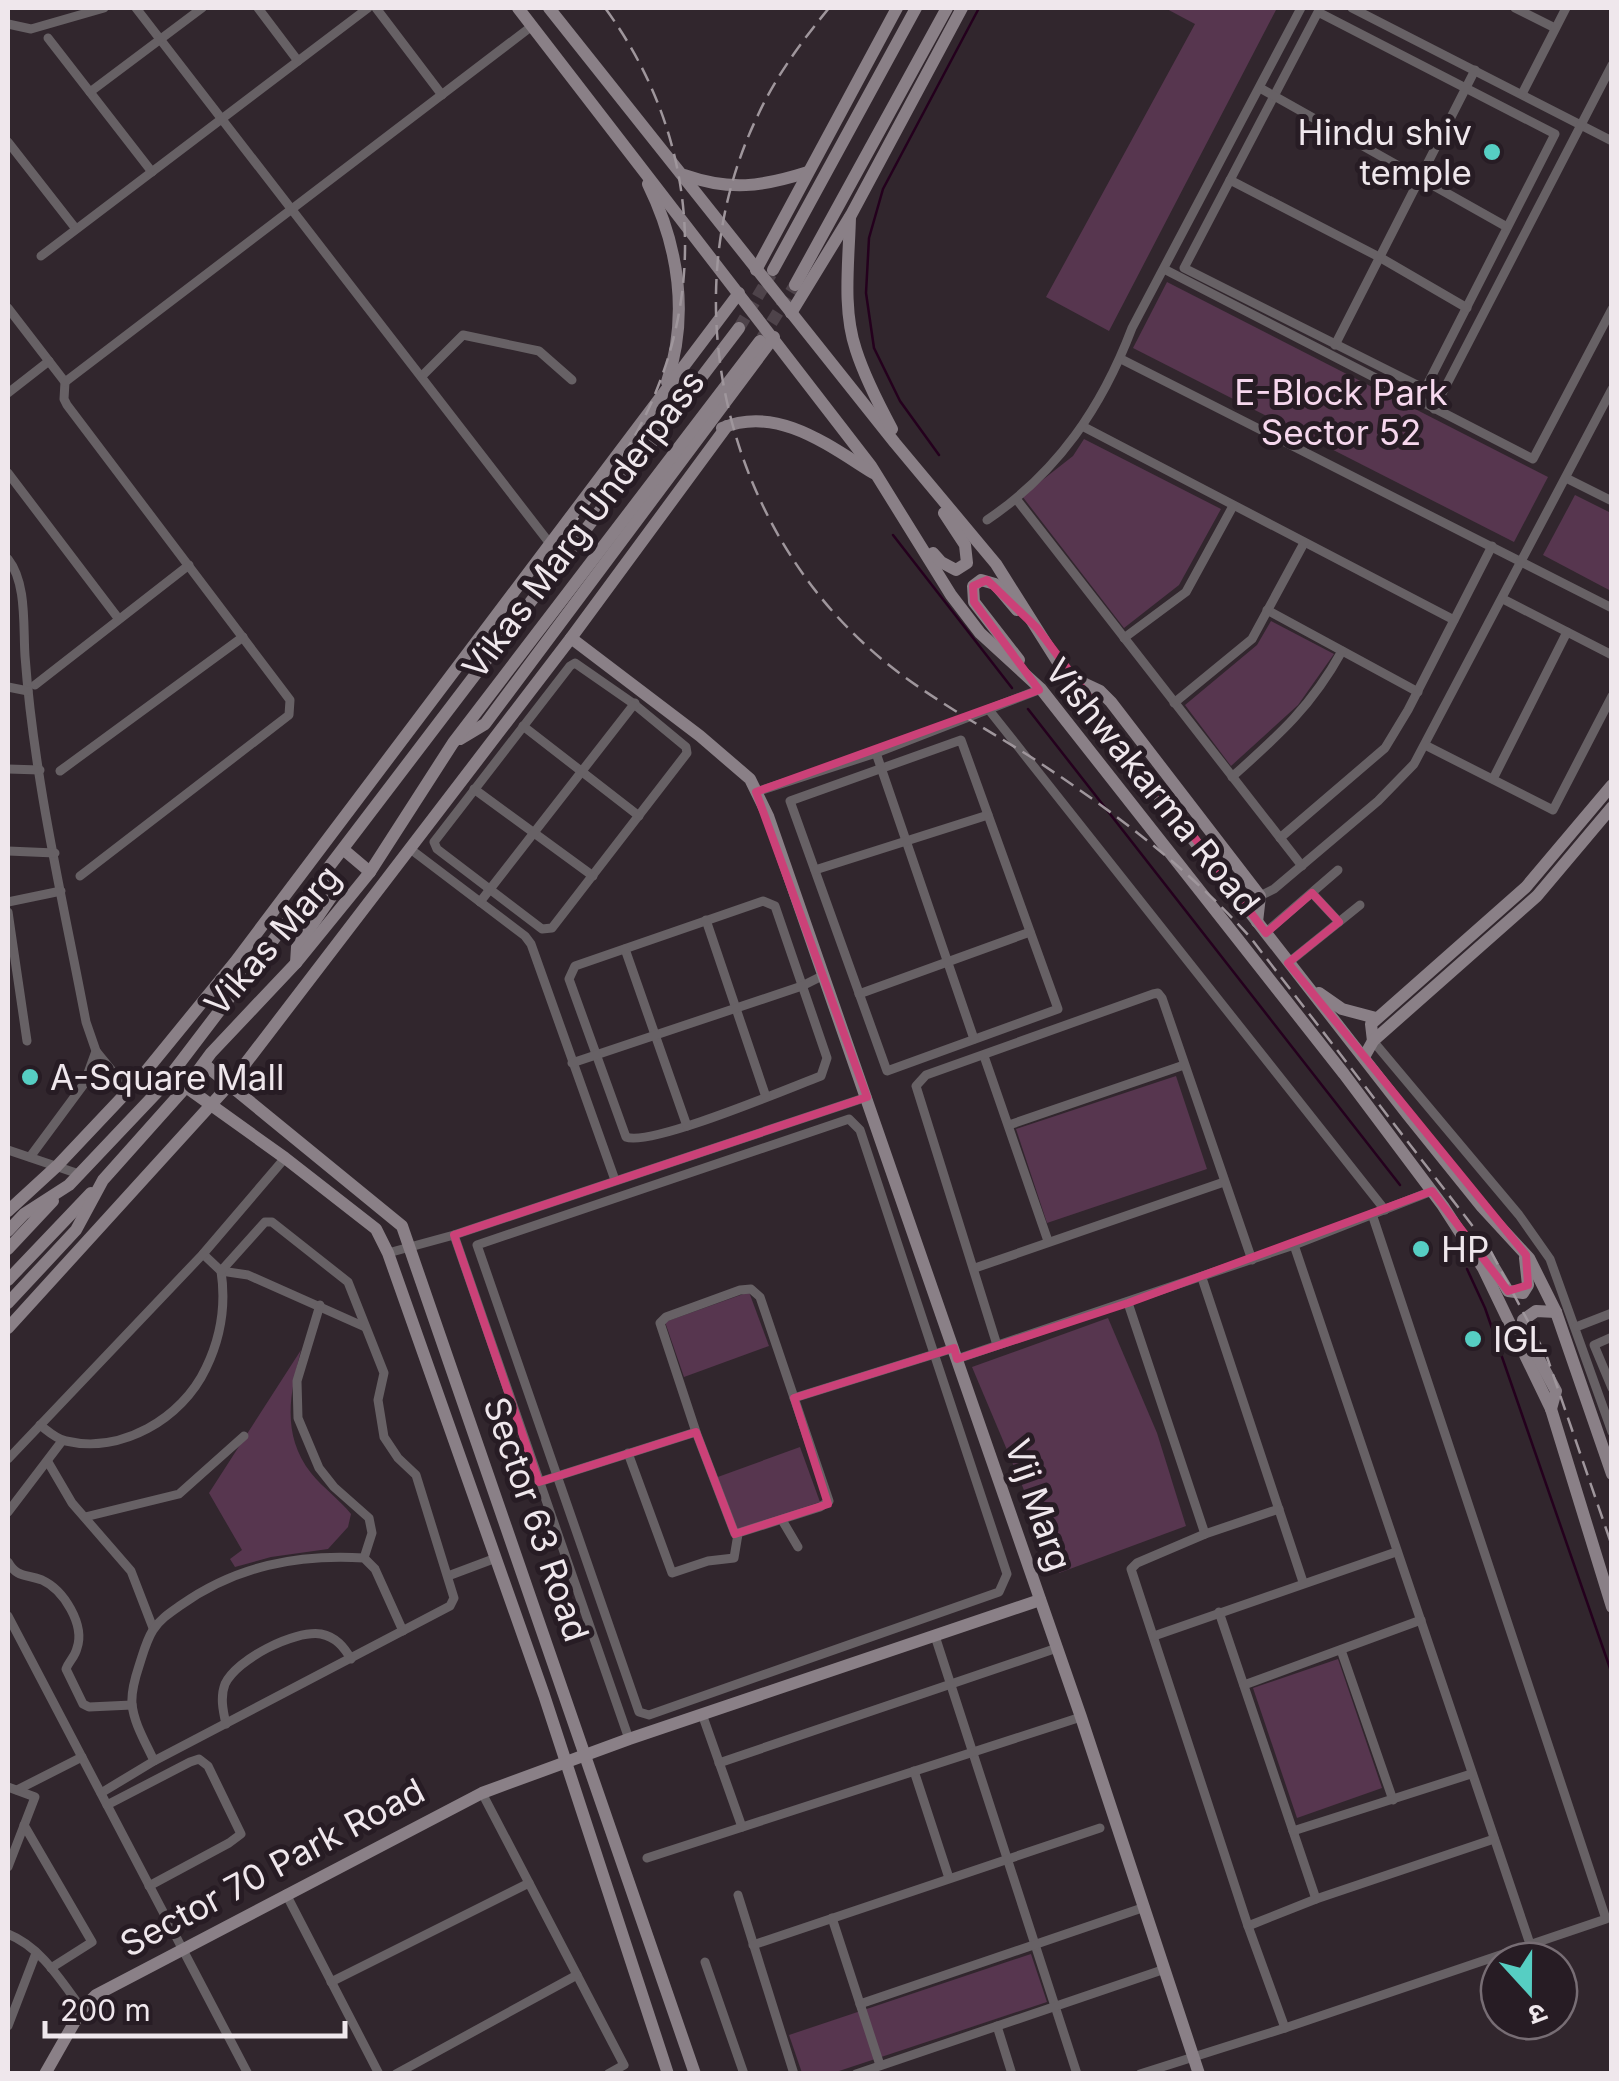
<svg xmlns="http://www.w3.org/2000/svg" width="1619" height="2081" font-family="Inter,'Noto Sans Devanagari',sans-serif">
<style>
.green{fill:#57364f}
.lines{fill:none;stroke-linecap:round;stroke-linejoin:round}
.stream{stroke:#24001d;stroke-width:2.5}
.secondary-tunnel{stroke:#4e434a;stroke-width:12;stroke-dasharray:12 6;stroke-linecap:butt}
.street{stroke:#676165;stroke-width:9}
.secondary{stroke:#8a8087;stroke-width:12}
.rail{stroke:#9f969c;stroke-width:2.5;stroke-dasharray:15 8;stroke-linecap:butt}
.marked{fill:none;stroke:#cb4178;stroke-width:8;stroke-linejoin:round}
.poi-dot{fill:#56cec3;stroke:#271c24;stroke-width:4}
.labels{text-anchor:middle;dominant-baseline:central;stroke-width:10;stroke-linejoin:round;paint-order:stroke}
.poi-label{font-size:35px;fill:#efe7ec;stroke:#271c24;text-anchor:start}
.park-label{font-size:35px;fill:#f6d7ed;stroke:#271c24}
.street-label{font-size:35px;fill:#efe7ec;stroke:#271c24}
</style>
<rect width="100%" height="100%" fill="#31262d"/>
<g class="green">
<path d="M1165 8H1277L1109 331 1046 297 1195 24Z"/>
<path d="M1167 282 1548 477 1514 542 1133 348Z"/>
<path d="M1084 439 1221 509 1179 585 1124 628 1022 496 1073 456Z"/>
<path d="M1575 495 1611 513V591L1543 555Z"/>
<path d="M1271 621 1334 654 1298 705 1231 766 1185 705 1257 645Z"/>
<path d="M1176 1076 1207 1169 1047 1223 1016 1129Z"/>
<path d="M749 1292 769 1346 684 1377 665 1322Z"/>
<path d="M1108 1318 1157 1433 1186 1526 1059 1573 972 1367Z"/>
<path d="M301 1350C290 1394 281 1434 311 1473 323 1488 339 1499 351 1514L348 1527 328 1549 271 1557 235 1567 230 1559 242 1550 209 1493Z"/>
<path d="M800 1447 820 1502 735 1532 715 1478Z"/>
<path d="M1338 1659 1382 1788 1297 1818 1253 1688Z"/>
<path d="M1031 1954 1047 2002 833 2073H802L789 2035Z"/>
</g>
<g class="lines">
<g class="stream">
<path d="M939 455 900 401 874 348 866 293 869 238 883 189 979 8"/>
<path d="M893 535 1012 688"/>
<path d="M1028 709 1400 1185"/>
<path d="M1467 1269 1485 1308 1612 1674"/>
</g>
<g class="secondary-tunnel">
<path d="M739 328 771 274"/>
<path d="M762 338 795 285"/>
</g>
<g class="street">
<path d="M136 8 551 545"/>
<path d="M258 8 298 61"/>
<path d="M376 8 442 95"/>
<path d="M1352 8 1612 141"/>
<path d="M1515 8 1555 28"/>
<path d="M1318 12 1555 134 1425 389 1184 268Z"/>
<path d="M8 24 31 29 104 8"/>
<path d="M48 38 152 172"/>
<path d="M1260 88 1507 227"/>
<path d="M90 92 202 8"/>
<path d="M1522 94 1566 8"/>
<path d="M8 142 76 229"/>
<path d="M1230 180 1381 258 1467 308"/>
<path d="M41 256 368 8"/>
<path d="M1164 269 1533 459 1612 309"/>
<path d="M8 308 65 382 64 399 67 405 290 700 289 715 80 876"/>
<path d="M1335 345 1475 70"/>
<path d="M1121 359 1612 608"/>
<path d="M422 376 463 335 539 351 572 380"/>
<path d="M65 382 532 26"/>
<path d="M8 393 49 361"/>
<path d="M1434 409 1612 65"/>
<path d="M1084 427 1454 620"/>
<path d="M8 473 118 618"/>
<path d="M1566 478 1612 501"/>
<path d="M1017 500 1302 866"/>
<path d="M987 520C1058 472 1102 407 1132 328L1301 8"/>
<path d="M8 559C27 583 23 626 25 656 34 779 63 901 86 1022L96 1051 84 1084 30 1157"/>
<path d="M1503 599 1612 655"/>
<path d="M1267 610 1418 692"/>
<path d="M1124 638 1186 592 1233 506"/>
<path d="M575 663 634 704 686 747 687 753 552 928 542 929 437 849 434 842 570 666Z"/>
<path d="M35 685 189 565"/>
<path d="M8 687 28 691"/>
<path d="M1174 703 1252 639 1304 543"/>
<path d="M989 710 1385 1210"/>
<path d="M523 726 639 816"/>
<path d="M961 740 1058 1009 887 1071 790 801Z"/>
<path d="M1425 745 1553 810 1612 696"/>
<path d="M876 753 974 1039"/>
<path d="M8 769 40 770"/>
<path d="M60 771 243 637"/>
<path d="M1232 777C1279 735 1311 707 1342 651"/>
<path d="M1493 779 1567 632"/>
<path d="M474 789 593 876"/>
<path d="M756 792 876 753 1041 689"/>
<path d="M1280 838 1385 748 1408 710 1492 546"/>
<path d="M409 848 525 936 531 944 615 1180"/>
<path d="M8 851 55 853"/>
<path d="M815 870 988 815"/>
<path d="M1312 893 1339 922"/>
<path d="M1260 896 1274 889 1378 801 1414 764 1612 389"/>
<path d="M763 901 775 906 827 1058 821 1076C789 1088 650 1147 626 1137L569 979 575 966Z"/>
<path d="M8 902 61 891"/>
<path d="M480 902 635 703"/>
<path d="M8 912 27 1041"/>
<path d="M706 920 766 1097"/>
<path d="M1265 933 1338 870"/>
<path d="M625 949 687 1126"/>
<path d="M1288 963 1360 905"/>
<path d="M859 994 1030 932"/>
<path d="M1373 1041 1519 1215 1550 1259 1612 1432"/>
<path d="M96 1051 127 1089"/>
<path d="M984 1056 1048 1241"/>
<path d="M572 1063 802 986 824 975"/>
<path d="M849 1119 860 1130 1007 1574 999 1592 649 1715 639 1712 477 1245Z"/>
<path d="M1009 1125 1184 1065"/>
<path d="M8 1150 79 1174"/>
<path d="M454 1235 629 1739"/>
<path d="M1294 1245 1530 1944"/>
<path d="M388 1253 454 1235 867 1097"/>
<path d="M203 1254 221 1271 248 1275 365 1327"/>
<path d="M975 1268 1224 1182"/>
<path d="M1202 1278 1303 1582"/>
<path d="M751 1289 760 1297 829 1501 820 1507 735 1534 696 1432 660 1323 666 1317 740 1290Z"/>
<path d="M1128 1303 1205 1534"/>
<path d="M320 1305 297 1381 298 1418 319 1468 334 1487 369 1518 372 1533 364 1558"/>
<path d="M1576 1327 1612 1313"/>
<path d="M1612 1337 1594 1345 1612 1388"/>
<path d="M997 1345 916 1086 926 1075 1153 994 1158 993 1162 998 1252 1260"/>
<path d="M957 1359 1294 1245 1432 1191"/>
<path d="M794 1398 954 1348"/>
<path d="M40 1425C48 1431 56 1439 66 1441 121 1454 182 1419 206 1368 221 1337 226 1304 221 1271"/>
<path d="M628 1453 672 1573 708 1561 734 1558 738 1534"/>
<path d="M8 1459 203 1254 285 1158"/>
<path d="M48 1462 72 1503 131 1571 153 1628"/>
<path d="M539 1482 696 1432"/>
<path d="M1279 1509 1205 1534 1137 1563 1131 1569 1248 1926 1285 2028"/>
<path d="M8 1512 62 1441"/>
<path d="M85 1517 179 1494 244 1436"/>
<path d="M782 1520 798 1547"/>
<path d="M8 1562C17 1578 26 1574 42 1580 64 1590 85 1625 77 1648 75 1657 69 1661 66 1669L83 1704 89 1707 132 1705"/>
<path d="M448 1576 496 1558"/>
<path d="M1219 1612 1316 1899"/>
<path d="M8 1616 248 2074"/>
<path d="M935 1636 1077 2074"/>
<path d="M1154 1636 1396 1552"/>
<path d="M1341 1650 1393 1800"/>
<path d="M1244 1685 1421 1620"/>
<path d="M702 1714 742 1827"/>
<path d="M226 1724C223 1711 220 1697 225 1684 237 1659 294 1630 321 1634 336 1637 344 1647 351 1659"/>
<path d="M154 1761C146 1743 134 1724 132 1704 131 1691 135 1678 139 1666 143 1654 146 1641 153 1630 160 1619 171 1612 181 1605 236 1566 297 1554 364 1558L375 1569 403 1631"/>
<path d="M719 1763 1057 1648"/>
<path d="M914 1771 949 1878"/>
<path d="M8 1787 35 1797 8 1867"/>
<path d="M17 1790 82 1757"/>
<path d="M101 1793 154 1761 450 1606 454 1598 416 1475 398 1458 384 1437 378 1400 384 1373 348 1282 272 1222H265L221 1271"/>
<path d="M482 1793 624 2065 608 2074"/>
<path d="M107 1805 190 1762 199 1759 208 1766 241 1834 229 1843 149 1886"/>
<path d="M24 1825 92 1942 51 1968"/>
<path d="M1293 1831 1471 1774"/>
<path d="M647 1858 1081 1717"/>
<path d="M286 1894 379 2074"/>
<path d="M738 1895 794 2074"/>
<path d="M832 1918 880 2065"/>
<path d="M1248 1926 1316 1899 1494 1839"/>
<path d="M8 1934C41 1947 61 1981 82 2009"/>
<path d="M753 1945 1100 1828"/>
<path d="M705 1962 744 2074"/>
<path d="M331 1982 529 1883"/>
<path d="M860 2004 1145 1907"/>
<path d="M8 2026 36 1953"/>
<path d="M997 2026 1012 2074"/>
<path d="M396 2074 577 1975"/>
<path d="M856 2074 1165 1969"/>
<path d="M1140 2074 1285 2028 1606 1919 1372 1214"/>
</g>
<g class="secondary">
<path d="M518 8 871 466 951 595 980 633 1041 689 1344 1074 1443 1206 1483 1268 1551 1409 1612 1607"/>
<path d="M549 8 895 443 996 564 1066 675 1096 715 1408 1115 1482 1207 1529 1258 1556 1312 1612 1474"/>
<path d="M684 175C730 191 761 187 808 172"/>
<path d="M648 184C679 247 689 316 667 382"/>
<path d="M850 217C849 260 842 309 856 350 865 378 878 403 892 429"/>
<path d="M756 270 897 8"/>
<path d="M773 270 916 8"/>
<path d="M795 285 947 8"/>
<path d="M791 313 851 215 962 8"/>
<path d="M722 428C777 405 828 445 873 473"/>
<path d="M933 553 941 562 956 570 967 563 965 545 944 513"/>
<path d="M1017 610 995 584 981 580 973 586 974 602 1019 660"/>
<path d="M571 638 700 736 750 779 768 816 1081 1717 1199 2074"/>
<path d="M1068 676 1100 691 1111 702 1260 896 1257 922"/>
<path d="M460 739 485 724 774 337"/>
<path d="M344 850 370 872"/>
<path d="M296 963 297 947 338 887 331 878H321"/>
<path d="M1319 993 1342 1009 1376 1018"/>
<path d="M1373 1041 1371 1024 1526 887 1612 785"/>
<path d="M1364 1057 1373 1041 1537 896 1612 807"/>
<path d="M204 1064 402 1226 695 2074"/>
<path d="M142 1076 235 962 739 293"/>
<path d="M186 1087 285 1158 376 1229 388 1253 544 1695 668 2074"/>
<path d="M8 1211 57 1166 142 1076 160 1089"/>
<path d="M8 1231 24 1214 69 1185 160 1089 739 328"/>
<path d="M8 1249 53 1201"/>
<path d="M1472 1251 1486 1254 1508 1291 1523 1293 1528 1285 1525 1258"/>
<path d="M8 1280 91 1193"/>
<path d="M8 1303 76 1230 103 1180 186 1087 211 1053 296 963 370 872 453 743 760 341"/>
<path d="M8 1328 229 1085 571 638 727 426"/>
<path d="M1551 1409 1556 1391 1525 1333 1523 1320 1536 1311 1556 1312"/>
<path d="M45 2074 82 2009 96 1995 482 1793 629 1739 1040 1600"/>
</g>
<g class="rail">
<path d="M829 8C802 41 776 76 758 115 671 294 724 519 870 649 919 693 979 724 1034 759 1113 811 1187 867 1250 937L1488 1246 1547 1357 1612 1546"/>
<path d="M541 566C574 522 611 479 638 430 712 291 697 133 605 8"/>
</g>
</g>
<path class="marked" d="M987 580 1037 628 1266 933 1312 893 1339 922 1288 963 1526 1255 1528 1285 1508 1291 1432 1191 1128 1303 957 1359 954 1348 794 1398 828 1504 735 1534 696 1432 539 1482 454 1235 867 1097 756 792 1039 690 974 602 973 586Z"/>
<g class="poi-dot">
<circle cx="1492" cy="152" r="10"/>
<circle cx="30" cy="1077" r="10"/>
<circle cx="1421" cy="1249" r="10"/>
<circle cx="1473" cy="1339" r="10"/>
</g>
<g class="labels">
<g class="poi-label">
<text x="1472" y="132" text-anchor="end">Hindu shiv<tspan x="1472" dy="40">temple</tspan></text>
<text x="50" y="1077">A-Square Mall</text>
<text x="1441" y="1249">HP</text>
<text x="1493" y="1339">IGL</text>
</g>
<g class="park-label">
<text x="1341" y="392">E-Block Park<tspan x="1341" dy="40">Sector 52</tspan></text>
</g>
<g class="street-label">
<text transform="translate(583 524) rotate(-53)">Vikas Marg Underpass</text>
<text transform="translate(1153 786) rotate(51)">Vishwakarma Road</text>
<text transform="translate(272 940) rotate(-49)">Vikas Marg</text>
<text transform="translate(1039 1505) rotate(71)">Vij Marg</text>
<text transform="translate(537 1519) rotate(71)">Sector 63 Road</text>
<text transform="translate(272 1867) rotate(-28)">Sector 70 Park Road</text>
</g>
</g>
<rect width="1619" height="2081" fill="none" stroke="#efe7ec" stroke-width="20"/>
<g transform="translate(1529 1991) rotate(159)"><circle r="48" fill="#271c24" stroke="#776d74" stroke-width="2.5"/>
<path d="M0-8L18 38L0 25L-18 38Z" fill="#56cec3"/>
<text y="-15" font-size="28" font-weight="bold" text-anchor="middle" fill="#efe7ec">उ</text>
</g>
<path d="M45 2021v15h300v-15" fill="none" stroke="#efe7ec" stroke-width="5"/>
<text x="60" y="2021" font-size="30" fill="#efe7ec" stroke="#271c24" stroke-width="8" paint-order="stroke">200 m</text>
</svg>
